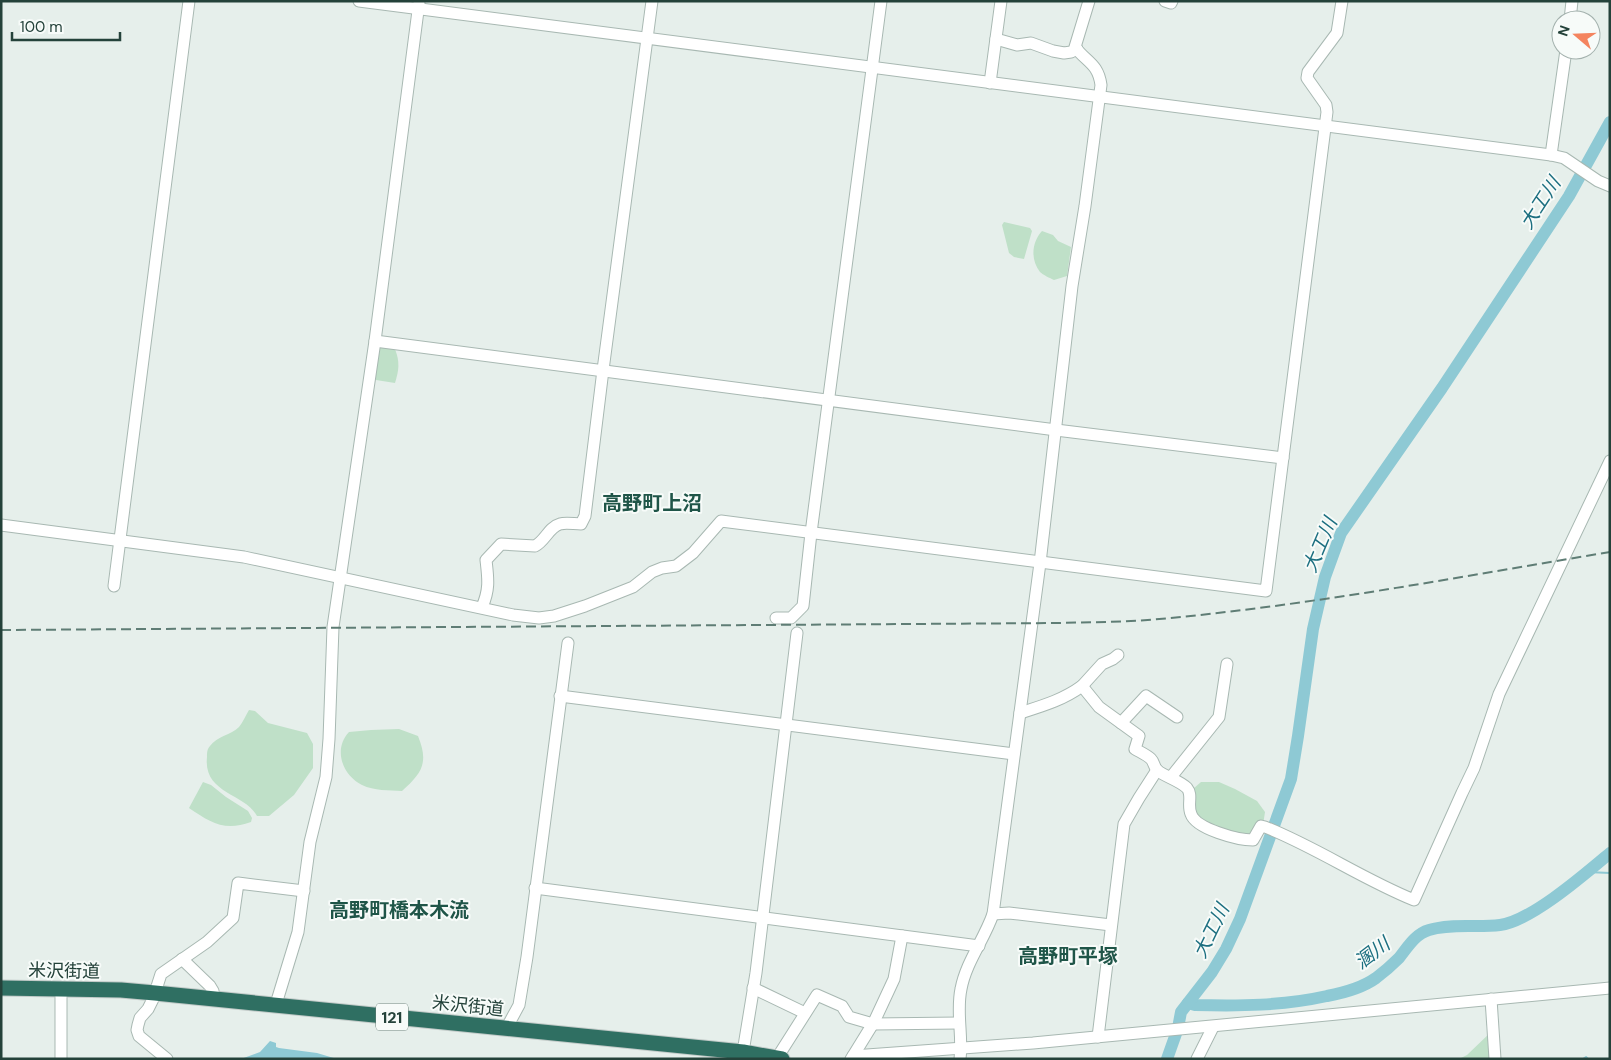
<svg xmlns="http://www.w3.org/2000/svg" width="1611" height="1060" font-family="'DM Sans','Noto Sans JP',sans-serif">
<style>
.green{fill:#bfe0c8}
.water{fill:#8ec9d4}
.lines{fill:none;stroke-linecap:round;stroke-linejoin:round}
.stream{stroke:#8ec9d4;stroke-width:2}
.river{stroke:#8ec9d4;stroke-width:12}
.minor-casing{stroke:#a8b8b2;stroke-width:13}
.highway-casing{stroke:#c2cac8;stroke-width:17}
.minor{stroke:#fff;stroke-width:11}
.highway{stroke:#2f6f62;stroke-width:15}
.rail{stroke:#5f7d75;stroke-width:2;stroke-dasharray:10 5;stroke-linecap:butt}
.labels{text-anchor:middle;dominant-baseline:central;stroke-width:4;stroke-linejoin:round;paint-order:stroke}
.shield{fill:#f7fbf9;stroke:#637a73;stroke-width:1}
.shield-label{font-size:16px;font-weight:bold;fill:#24423a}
.street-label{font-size:18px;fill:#24423a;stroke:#f7fbf9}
.water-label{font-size:19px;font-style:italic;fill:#1c6f80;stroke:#f7fbf9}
.quarter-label{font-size:20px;font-weight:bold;fill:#1f5548;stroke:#f7fbf9}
</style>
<rect width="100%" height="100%" fill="#e6efeb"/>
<g class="green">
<path d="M1004 222 1030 228 1032 231 1024 259 1014 257 1009 253 1002 225Z"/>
<path d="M1042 231 1053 235 1058 241 1071 247 1067 276 1054 280C1050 278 1043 275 1040 272 1030 259 1032 242 1042 231Z"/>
<path d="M379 346 395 349C400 362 399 370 395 383L376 380 375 377Z"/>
<path d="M249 710 255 711 268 723 307 733 313 744V768L294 795 269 816H257C245 793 203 794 207 757 207 753 207 749 210 746 217 736 231 735 239 727 243 722 246 715 249 710Z"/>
<path d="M399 729 418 736C429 763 422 773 402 791 389 790 374 791 362 785 342 775 333 749 349 732L371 730Z"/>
<path d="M203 782 211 785 226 797 248 811 252 818 251 822C224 832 210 822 189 808Z"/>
<path d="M1201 782H1219L1235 789 1257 801 1265 812 1263 825 1247 835 1226 837 1197 821 1193 789Z"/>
<path d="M1491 1032 1493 1059H1459L1467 1055Z"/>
</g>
<path class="water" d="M270 1041 276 1043V1047L279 1048 317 1053 337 1059H241L260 1052Z"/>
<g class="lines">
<g class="stream">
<path d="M1587 872 1610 873"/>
<path d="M1583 1059 1586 1057 1588 1059"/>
</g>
<g class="river">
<path d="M1188 1003 1195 1005C1240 1006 1282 1006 1327 996 1343 993 1362 988 1376 978 1384 972 1392 965 1399 958 1407 948 1415 934 1429 930 1452 923 1477 928 1500 925 1531 921 1585 874 1610 853"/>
<path d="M1167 1059 1178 1028 1181 1012 1212 972 1226 949 1240 919 1291 779 1298 736 1313 629 1325 577 1341 533 1442 388 1569 196 1610 122"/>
</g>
<g class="minor-casing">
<g id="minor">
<path d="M359 1 1551 155 1564 158 1598 181 1610 186"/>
<path d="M1165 1 1171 3 1172 1"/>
<path d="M1570 20 1572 1"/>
<path d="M996 39 1017 45 1031 43 1053 51 1064 53 1071 52 1077 49"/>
<path d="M990 83 1001 1"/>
<path d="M1551 155 1566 50"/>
<path d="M375 341 1056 430 1283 458"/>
<path d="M1 525 244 557 513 615 539 618 554 616 585 606 633 587 652 572 662 568 676 566 693 553 721 521 1266 591 1327 112 1326 105 1307 78 1308 72 1337 33 1342 1"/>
<path d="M114 586 189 1"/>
<path d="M482 607C490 589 488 578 486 560L501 544 535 546C545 541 549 527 560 524 566 522 574 524 581 524L585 516 603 370 652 1"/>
<path d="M776 618H791L803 606 811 533 881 1"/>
<path d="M1082 686 1102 664 1113 659 1118 655"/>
<path d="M560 696 1014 754"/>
<path d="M1020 713C1042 706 1063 700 1082 686L1099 707 1139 736 1135 749C1140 752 1147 755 1151 759 1154 762 1154 767 1157 770 1163 776 1179 780 1187 788 1193 795 1187 805 1191 814 1196 829 1238 840 1253 840L1261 826 1265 827C1316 847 1362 879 1414 900L1462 793 1474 768 1499 694 1610 461"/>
<path d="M1121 723 1146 696 1177 717"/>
<path d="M1171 777 1219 717 1227 664"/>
<path d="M535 888 979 946"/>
<path d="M993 914 1009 913 1111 925"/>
<path d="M182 959 210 986 213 991 214 999"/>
<path d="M753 988 805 1013"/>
<path d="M61 990V1059"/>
<path d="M1491 999 1495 1059"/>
<path d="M276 1004 298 932 310 842 326 777 329 739 333 627 375 341 419 3"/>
<path d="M506 1029 519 1005 527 957 568 643"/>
<path d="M1098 1037 1124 824 1139 798 1157 770"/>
<path d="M743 1052 756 973 797 633"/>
<path d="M853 1056 874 1022 894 979 902 936"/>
<path d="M777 1058 817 995 842 1006 849 1017 873 1024 959 1023"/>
<path d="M167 1059 139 1036 137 1030 138 1025 140 1018 148 1009 153 999 161 974 207 942 233 918 238 883 304 891"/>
<path d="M851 1059 853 1056 1033 1043 1610 988"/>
<path d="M960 1059C963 1036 956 1012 961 989 966 962 984 940 993 914L1040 563 1072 286 1085 206 1101 85C1098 63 1086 62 1075 47L1089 1"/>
<path d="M1197 1059 1213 1027"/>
</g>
</g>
<g class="highway-casing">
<path id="highway" d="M1 988 121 990 155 993 743 1052 782 1059"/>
</g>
<use href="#minor" class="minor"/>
<use href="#highway" class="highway"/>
<path class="rail" d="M1 630 1060 623C1097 622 1134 622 1170 618 1318 604 1464 576 1610 552"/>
</g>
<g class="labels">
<rect class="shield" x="376" y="1003.5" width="32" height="27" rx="4"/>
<g class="shield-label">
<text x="392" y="1017">121</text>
</g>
<g class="street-label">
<text transform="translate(64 971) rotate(1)">米沢街道</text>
<text transform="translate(468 1006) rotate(6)">米沢街道</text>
</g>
<g class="water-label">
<text transform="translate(1540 203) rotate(-57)">大工川</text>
<text transform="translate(1320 545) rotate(-67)">大工川</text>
<text transform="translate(1211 931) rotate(-64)">大工川</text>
<text transform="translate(1372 953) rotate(-37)">溷川</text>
</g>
<g class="quarter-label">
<text x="652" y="503">高野町上沼</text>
<text x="399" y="910">高野町橋本木流</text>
<text x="1068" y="956">高野町平塚</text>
</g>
</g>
<rect width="1611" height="1060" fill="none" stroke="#24423a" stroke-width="5"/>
<g transform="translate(1576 35) rotate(289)"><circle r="24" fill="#f7fbf9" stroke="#a3b1ad"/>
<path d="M0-4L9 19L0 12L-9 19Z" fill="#f4845f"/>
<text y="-8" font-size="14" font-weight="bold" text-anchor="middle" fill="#24423a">N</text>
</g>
<path d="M12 32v8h108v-8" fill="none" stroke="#24423a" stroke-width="2.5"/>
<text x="20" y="32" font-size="15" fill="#24423a" stroke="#f7fbf9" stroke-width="4" paint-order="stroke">100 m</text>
</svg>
